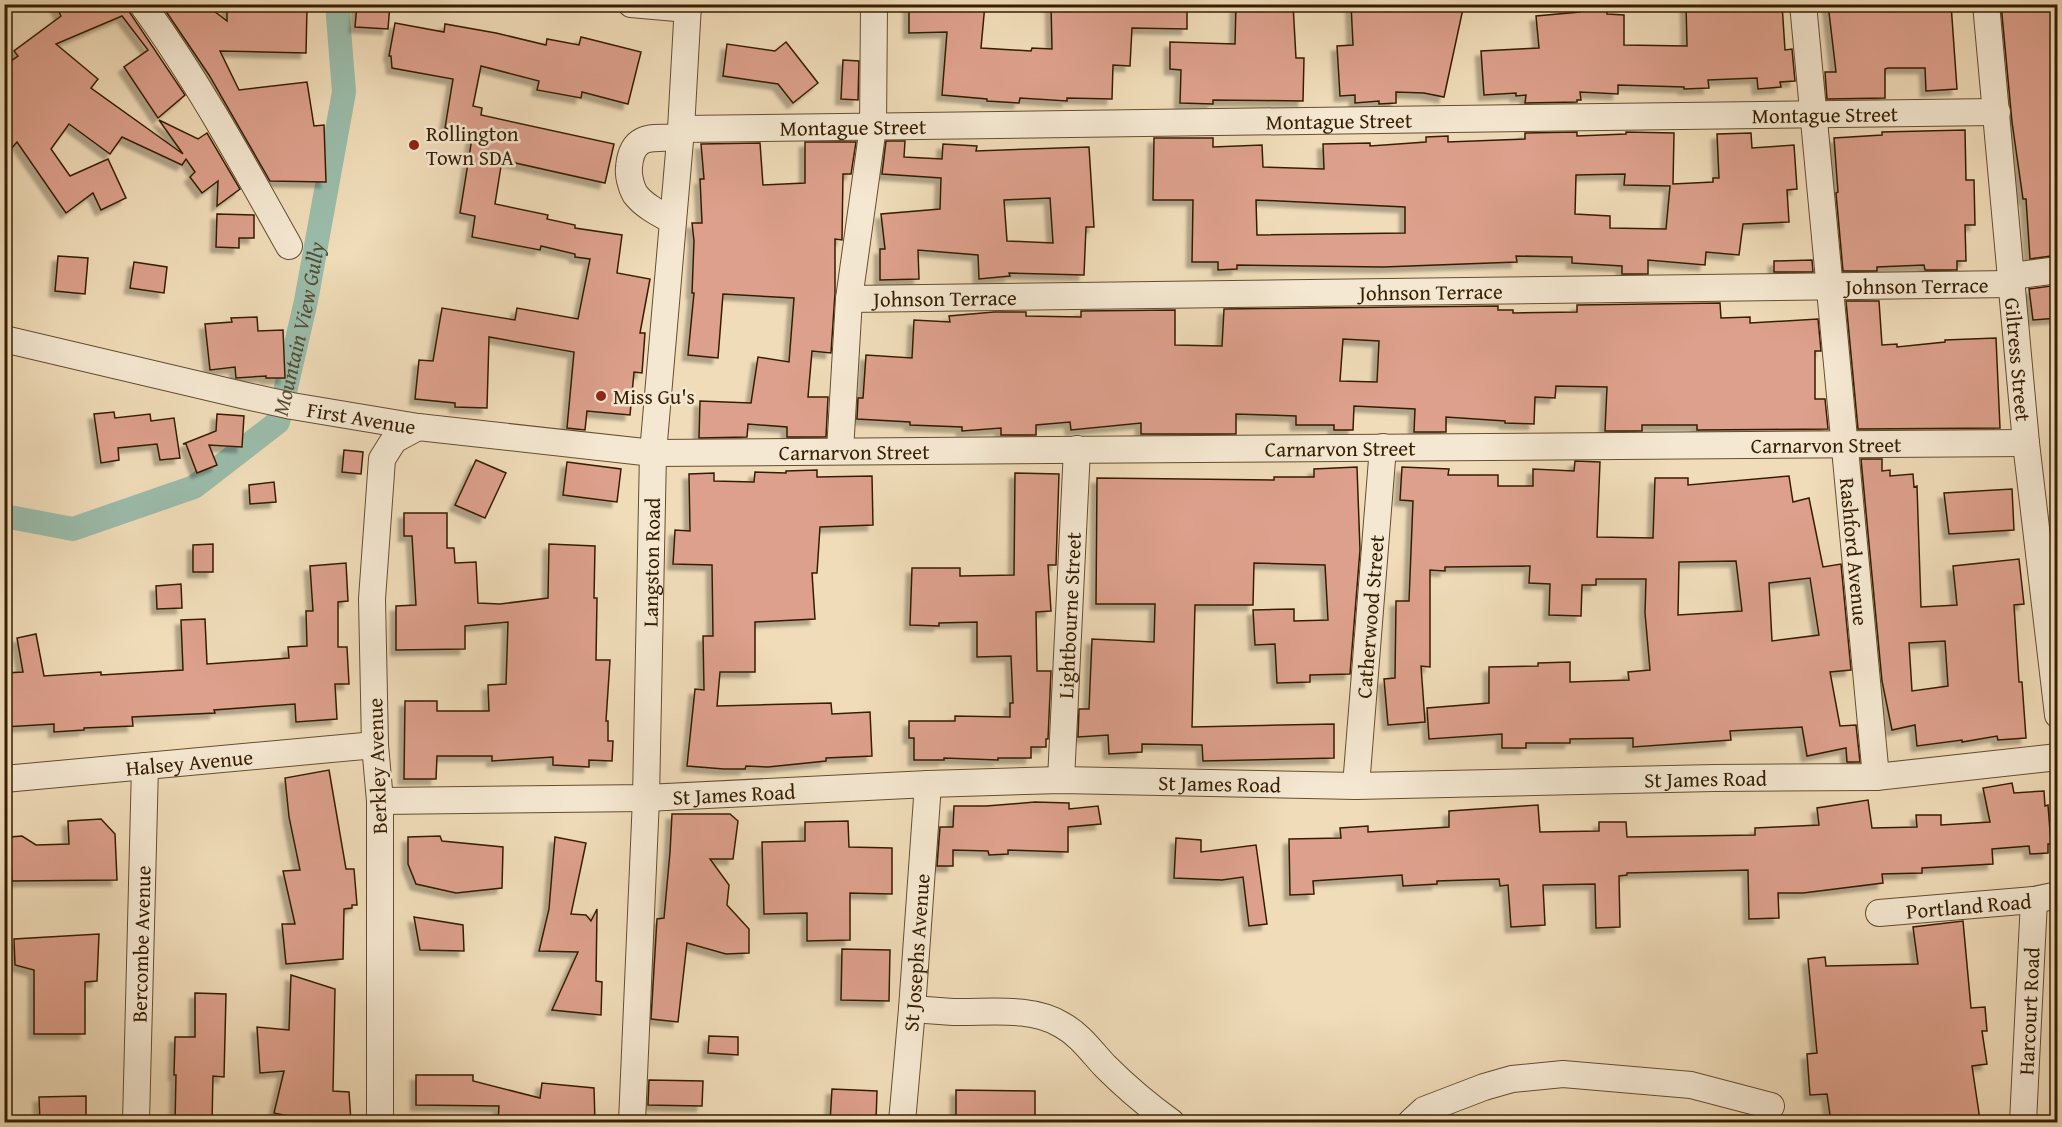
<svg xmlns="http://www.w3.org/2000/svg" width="2062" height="1127" font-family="'Gentium Book Plus',serif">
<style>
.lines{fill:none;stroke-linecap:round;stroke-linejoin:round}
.canal{stroke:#9bbcab;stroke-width:24}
.building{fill:#dda08c;stroke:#361e01;stroke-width:1.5;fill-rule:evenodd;filter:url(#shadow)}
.minor-casing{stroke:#644e2f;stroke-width:28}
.minor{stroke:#f5e8d2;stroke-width:26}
.poi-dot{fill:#8f2418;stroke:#f5e8d2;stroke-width:2}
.labels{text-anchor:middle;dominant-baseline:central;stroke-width:5;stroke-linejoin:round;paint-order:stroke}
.street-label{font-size:21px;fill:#361e01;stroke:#f5e8d2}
.poi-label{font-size:21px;fill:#361e01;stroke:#f5e8d2;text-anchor:start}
.water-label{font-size:22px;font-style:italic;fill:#544d34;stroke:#f5e8d2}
</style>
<defs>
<filter id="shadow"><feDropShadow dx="-5.5" dy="5.5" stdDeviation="1.5" flood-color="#0004"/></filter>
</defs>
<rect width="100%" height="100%" fill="#f0dcb9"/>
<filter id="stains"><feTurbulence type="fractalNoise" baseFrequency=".00333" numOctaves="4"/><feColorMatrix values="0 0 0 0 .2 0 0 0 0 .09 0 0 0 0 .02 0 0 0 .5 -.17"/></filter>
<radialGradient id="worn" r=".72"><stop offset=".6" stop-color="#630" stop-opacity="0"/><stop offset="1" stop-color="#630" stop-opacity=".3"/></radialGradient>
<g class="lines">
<path class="canal" id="s1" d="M4 516 73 529 194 487 278 422 306 301 344 92 337 4"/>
</g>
<g class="building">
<path d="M55 4H127L130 13 185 95 158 118 124 67 148 50 122 16 56 44 98 79 91 88 183 154 159 120 198 139 207 133 240 189 217 206 218 181 202 193 190 177 195 172 186 159 182 165 122 137 110 154 69 124 51 149 70 176 108 159 126 198 101 210 93 193 66 213 17 142 4 157V66L18 56 14 51 61 16Z"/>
<path d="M161 4H205L227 21V4H292V7L307 8 306 53 220 51 239 90 307 82 314 126 324 125 326 182 270 181 209 75Z"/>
<path d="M357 4H390L388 29 355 27Z"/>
<path d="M909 4H985L981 48 1031 51 1032 48 1052 49 1051 4H1187V29L1132 28 1130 66 1113 65 1112 99 1067 98V101L1020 98 1019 103 987 101V99L942 95 947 32 909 33Z"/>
<path d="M1236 4H1293L1296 58H1304L1303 101 1213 100V104L1180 103 1181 70 1170 69V42L1235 44Z"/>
<path d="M1351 4H1464L1444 97 1424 93 1396 92V103L1379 104V101L1355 103V95L1340 96 1337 46 1353 45Z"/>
<path d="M1580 4H1607V14L1624 15V45L1687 46 1686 4H1782L1785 50 1792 49 1795 81 1780 82 1781 87 1758 89 1757 78 1708 80 1709 88 1684 89V87L1618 85V94L1580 92 1581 100H1577V102L1525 103 1526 95 1516 96V93L1484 95 1481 51 1539 48 1536 16 1580 12Z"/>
<path d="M1828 4H1951L1957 89 1926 91 1925 68H1888L1885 69V98L1827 99 1825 72H1836Z"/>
<path d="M2001 4H2055L2056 10 2058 20V255L2030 259 2026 199H2023L2012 122Z"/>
<path d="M395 23 444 32 445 24 496 33 546 45 547 39 579 45 581 37 641 52 628 104 582 92 581 98 537 90 539 81 481 66 473 106 482 108 481 115 614 144 605 183 502 160 495 204 548 215 547 219 575 225V228L622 235 617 273 650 279 640 333H645L642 373 634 372 630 415 587 411 585 430 567 428 574 352 489 337 487 408 455 407V403L415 399 419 360 433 361 442 308 515 320 517 308 578 319 590 259 575 257V254L541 246 540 250 472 237 475 216 460 213 473 132 445 128 453 79 392 68 391 56H389Z"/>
<path d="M786 42 818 83 793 103 778 84 723 76 727 44 775 51Z"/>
<path d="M843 60 859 61 858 100 841 99Z"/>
<path d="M1965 130 1966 180H1974L1975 225H1965L1966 261H1957V270H1925L1924 265 1877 267V271H1843L1836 193 1838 192 1834 138 1882 135V132Z"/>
<path d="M1577 132V136L1626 134V132L1674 133 1673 184 1713 182V178H1719L1717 134 1751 133 1752 148 1794 145 1797 189 1787 190 1789 222 1743 224 1739 255 1706 252 1705 265 1648 260V274H1622V266L1572 263V257L1516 256 1517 262 1383 267 1237 265V269L1218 270V262H1192L1193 200H1153L1154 138H1213V147L1262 145 1263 167 1324 169 1323 144 1370 143V146L1426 142V137L1448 136V142L1525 139V133ZM1625 174 1624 185 1670 186 1666 229 1610 228V216L1575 214 1576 175ZM1256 200 1405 207V233L1257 235Z"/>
<path d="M886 141H905L904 157 942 159 943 144 977 146 976 151 1089 147 1094 227H1086L1084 275 1009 273 1010 276 979 279 978 255 918 250 919 279 880 280V249H885L881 214 940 209 941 178 882 174ZM1050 198 1053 243 1007 241 1004 200Z"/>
<path d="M805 142H856L851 174H843L842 240 835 239V293L831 353 812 351 808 397H828L826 437H787V427L748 424 747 437 699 438 700 401 751 403 758 357 789 362 794 298 723 294 718 358 688 355 694 293H692L694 241 692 223H702L700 179H704L701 144 760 143 763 185 805 183Z"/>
<path d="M217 214 254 215V238H239V248L216 247Z"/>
<path d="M58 256 88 258 85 294 55 291Z"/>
<path d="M1812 260 1813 272H1774V261Z"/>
<path d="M134 262 167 267 164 293 130 288Z"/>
<path d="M2058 285V318L2033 320 2029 289Z"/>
<path d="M1846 301H1879L1882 345 1897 344V347L1945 342V340L1996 338 2000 428 1858 429Z"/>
<path d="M1720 303 1721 318 1750 317V323L1818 319 1821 351H1815V399H1825L1828 429 1697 430V425H1642V431H1605L1607 387 1556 386 1555 398 1535 397 1534 424 1505 423V421L1446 417V432H1414L1415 409 1354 406 1353 430H1334V425H1296V416L1236 414V434H1141V423L1071 430 1070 422 1036 425V435H1001V428L962 431V427L910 425V422L857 419 858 398H863L866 355 912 358 914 320 950 322 949 316 994 312H1026V316L1081 317V311L1175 310V345L1222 346 1224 309 1498 306V310H1513V313L1577 312V305ZM1343 339 1379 341 1377 382 1340 381Z"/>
<path d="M257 317 258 331 283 330 285 378H266V376L236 378 235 367 210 370 205 324 232 322 231 318Z"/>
<path d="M114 412 115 418 150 414 151 421 174 418 180 458 160 460 157 444 118 448 119 460 101 463 94 414Z"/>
<path d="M217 414 244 416 242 447 209 445 217 465 197 473 186 444H183L216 431Z"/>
<path d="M344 450 363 452 361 474 342 472Z"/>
<path d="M1861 459H1882V471L1890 470V476L1913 474 1914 487 1917 486 1921 607 1957 605 1953 566 2019 559 2024 604 2014 605 2019 682H2022L2026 738 1998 740 1997 736 1962 742V740L1917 746 1915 725 1892 730 1882 681ZM1945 641 1948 686 1912 691 1909 643Z"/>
<path d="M476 460 506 473 485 518 455 505Z"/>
<path d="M1575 461 1600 462 1597 537 1653 538 1655 478H1688V485L1789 476 1793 502 1809 498 1823 567 1841 564 1851 670 1830 672 1840 726 1856 725 1860 762H1847L1846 748 1807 756 1802 727 1730 731 1731 740 1633 747V738L1570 739V743H1526V748H1502V734L1429 739 1427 708 1489 703V667L1538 666V663L1570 662V682L1629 680 1628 672 1650 670 1645 613 1646 579H1596V585H1582L1581 616 1549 615 1550 584 1529 583 1530 566 1445 567V571L1430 570V667L1421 666 1425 722 1388 725 1384 679 1395 678 1396 601H1409L1413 501 1400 500 1402 467 1449 469 1448 475H1498V486H1533V469L1574 471ZM1736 561 1742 611 1678 615 1679 562ZM1810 578 1819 635 1772 641 1769 583Z"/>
<path d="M567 462 621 469 617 502 563 495Z"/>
<path d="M1357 467 1360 550 1350 674 1310 675V682L1277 683 1275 644 1255 645 1253 610 1294 609V621L1328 620 1325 565 1254 563 1253 605H1195L1192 727 1334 724V758L1203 761 1202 745 1142 744V752L1109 754 1108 735 1078 737 1079 709H1089L1092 639 1154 642 1155 604H1096L1097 478 1274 480V477H1314V469Z"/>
<path d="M817 470V477L872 476 873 525 820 527 817 573H812L815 619 755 622V672H720L717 706 831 703 832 714 870 712 872 756 826 758V761L768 767 746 766 745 769H724L687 766 695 689 704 690 703 636H713L712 565 673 564 675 530 690 531 689 474 714 473V481L754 482 755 472 786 473V471Z"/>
<path d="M1015 473 1059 474 1056 565H1048L1051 611 1036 612 1037 671H1051L1048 739H1046V747H1031V758H998V760L944 758V760H914V738H909V721H955V716L1010 717V703H1013L1011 656 977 657V622L939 623V626L910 625 912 568H960V576L1014 575Z"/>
<path d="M274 482 276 502 250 504 249 485Z"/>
<path d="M2012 489 2014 530 1949 534 1944 493Z"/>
<path d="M404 513H447V548H454L455 563 476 562 478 603 500 604 548 598 549 544 595 546 594 598H597L596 660H610L606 721H608V741H613L612 761 589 760V767L553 765V757L492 761V756H437L436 779H404L405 701H437V711H489L488 685 506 684 508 622 465 626V649L396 650V606L416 605 412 536H404Z"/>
<path d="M213 544V572H193V545Z"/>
<path d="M346 563 348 601 338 602V647H347L349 684H335L337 719 296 722 295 704 214 710 215 713 132 717 133 726 84 728V730L54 732V724L4 727V673L23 672 17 638 36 634 44 676 101 672V675L183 670 181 620 205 619 207 664 289 658 288 647 307 646 306 611H313L310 566Z"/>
<path d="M181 584 182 608 157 609 156 586Z"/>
<path d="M329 770 346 869H354L357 905H352V908L344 909 343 959 286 964 282 924H295L283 871 300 870 289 817 285 778Z"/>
<path d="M2012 783 2014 793 2044 791 2045 806 2048 805 2051 844H2048V853L2030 854 2029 846 1992 849 1993 864 1922 868V873L1882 874 1883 883 1803 893H1778L1779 918 1749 919 1748 870 1627 873V875L1619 876 1620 927 1596 928 1595 884 1543 885 1545 925 1511 927 1508 885 1500 886 1499 879 1437 881V884L1403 886 1402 875 1326 880 1313 881 1314 894 1290 895 1289 839 1341 838 1340 828 1368 826V832L1449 827V811L1538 805 1540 832 1599 831V822H1626L1627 837 1755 835V828L1819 825 1817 808 1868 800 1872 828 1917 827 1916 815H1941V825L1990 822 1983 788Z"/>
<path d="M1035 802 1069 803V809L1098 806 1101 824 1068 827V852L1008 850V854L989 855 988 851 953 850V866H937L940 827H953L954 806H986Z"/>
<path d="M672 814H730L738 821 733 859H710L729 885 727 905 749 929V953L726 954 687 943 678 1022 651 1019 657 919 664 918 670 852Z"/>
<path d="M101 819 115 834 117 880 12 881 10 837 22 836 36 845 69 844 68 821Z"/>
<path d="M848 821 849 847 892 848V894L850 893V940L807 941V913L764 914 762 842 805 841V822Z"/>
<path d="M440 836 442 841 503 847 502 888 456 893 416 884 408 864V837Z"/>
<path d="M555 837 586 843 571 914 586 915 591 921 597 909 596 981 602 982 601 1015 552 1010 578 952 539 951 549 909Z"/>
<path d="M1176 838 1201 840V852L1256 845 1267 924 1249 926 1243 877 1222 880 1174 878Z"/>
<path d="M414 917 463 925 464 951 420 950Z"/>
<path d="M1963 921 1971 1008 1985 1007 1987 1031H1982L1987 1064 1972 1066 1980 1120 1962 1122H1831L1827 1094 1810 1095 1807 1054 1817 1053 1808 959 1825 957 1826 966 1918 964 1913 927Z"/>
<path d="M99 934 97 981 85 982V1034H34V970L15 965 14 939Z"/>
<path d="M842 949 890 950 889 1001 841 1000Z"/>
<path d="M291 975 335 989 333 1091 349 1092 351 1122H315L274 1113 284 1071 260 1073 257 1027 289 1030Z"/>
<path d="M195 993 226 994 224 1077 213 1076 212 1122H175L176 1075H174L175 1037H195Z"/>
<path d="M709 1036 738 1037V1055L708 1053Z"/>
<path d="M416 1075H473V1081L540 1098 542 1083 594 1088 595 1122H498L499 1106 416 1105Z"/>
<path d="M649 1080 703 1081 702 1106 648 1105Z"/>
<path d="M832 1089 877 1091 876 1122H830Z"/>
<path d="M956 1090 1035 1091V1122H956Z"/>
<path d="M86 1096V1122H40L39 1097Z"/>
</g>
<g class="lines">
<g class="minor-casing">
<g id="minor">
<path d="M142 4C198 81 243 164 289 246"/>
<path d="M631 4 688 9"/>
<path id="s2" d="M1803 4 1876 777"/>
<path id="s3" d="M1986 4 2026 443 2058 715"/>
<path id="s4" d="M681 129 1997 112"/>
<path d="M673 221C660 214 644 206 635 194 631 187 628 175 629 167 632 133 652 138 680 138"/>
<path d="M2012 276 2058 270"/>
<path id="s5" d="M849 299 2012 284"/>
<path id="s6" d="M4 339 242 395 292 406 418 427 653 453 2026 443"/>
<path d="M840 451 849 299 873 127 874 4"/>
<path id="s7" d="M4 779 375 745"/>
<path id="s8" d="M1061 780 1077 449"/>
<path id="s9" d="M1356 786 1383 447"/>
<path id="s10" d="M380 801 646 798 928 784 1061 780 1356 786 1714 778 1876 777 2058 757"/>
<path id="s11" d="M1879 913 2034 900 2058 895"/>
<path d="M912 1009C926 1010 940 1011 953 1012 988 1013 1031 1006 1062 1025 1080 1035 1091 1051 1105 1066 1126 1087 1147 1105 1171 1122"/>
<path id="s12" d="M136 1122 145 766"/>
<path d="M380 1122V801L375 745 372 599 382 459 394 440 418 427"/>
<path id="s13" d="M632 1122 646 798 653 453 681 129 688 4"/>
<path id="s14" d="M902 1122 912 1009 928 784"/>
<path d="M1411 1122 1424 1110 1484 1087 1512 1079 1563 1074 1691 1085 1771 1106"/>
<path id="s15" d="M2023 1122 2034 900"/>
</g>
</g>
<use href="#minor" class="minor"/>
</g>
<g class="poi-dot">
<circle cx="414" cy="145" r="6"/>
<circle cx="601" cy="396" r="6"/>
</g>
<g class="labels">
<g class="street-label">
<text stroke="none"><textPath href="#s4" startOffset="1144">Montague Street</textPath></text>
<text stroke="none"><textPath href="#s4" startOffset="658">Montague Street</textPath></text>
<text stroke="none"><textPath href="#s4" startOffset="172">Montague Street</textPath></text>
<text stroke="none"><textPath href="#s5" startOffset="1068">Johnson Terrace</textPath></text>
<text stroke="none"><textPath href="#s5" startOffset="582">Johnson Terrace</textPath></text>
<text stroke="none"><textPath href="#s5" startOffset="96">Johnson Terrace</textPath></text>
<text stroke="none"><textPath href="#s3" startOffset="357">Giltress Street</textPath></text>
<text stroke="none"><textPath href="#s6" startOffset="366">First Avenue</textPath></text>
<text stroke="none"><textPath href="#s6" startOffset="1833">Carnarvon Street</textPath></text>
<text stroke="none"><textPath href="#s6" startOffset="1347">Carnarvon Street</textPath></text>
<text stroke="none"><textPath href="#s6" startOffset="861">Carnarvon Street</textPath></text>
<text stroke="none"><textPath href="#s2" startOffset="550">Rashford Avenue</textPath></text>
<text stroke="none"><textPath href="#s13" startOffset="560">Langston Road</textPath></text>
<text stroke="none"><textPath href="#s8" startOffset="165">Lightbourne Street</textPath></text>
<text stroke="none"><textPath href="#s9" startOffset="170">Catherwood Street</textPath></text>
<text stroke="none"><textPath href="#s7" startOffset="186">Halsey Avenue</textPath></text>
<text transform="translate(377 766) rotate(-92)">Berkley Avenue</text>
<text stroke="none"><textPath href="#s10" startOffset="1326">St James Road</textPath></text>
<text stroke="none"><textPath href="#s10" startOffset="840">St James Road</textPath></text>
<text stroke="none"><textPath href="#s10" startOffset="354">St James Road</textPath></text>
<text stroke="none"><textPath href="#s11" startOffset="90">Portland Road</textPath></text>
<text stroke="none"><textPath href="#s12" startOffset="178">Bercombe Avenue</textPath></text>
<text stroke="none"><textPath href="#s14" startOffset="170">St Josephs Avenue</textPath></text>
<text stroke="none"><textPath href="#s15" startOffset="111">Harcourt Road</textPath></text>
</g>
<g class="poi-label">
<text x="426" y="133">Rollington<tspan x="426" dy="24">Town SDA</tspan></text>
<text x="613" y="396">Miss Gu's</text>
</g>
<g class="water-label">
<text stroke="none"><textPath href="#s1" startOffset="400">Mountain View Gully</textPath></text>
</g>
</g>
<rect width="2062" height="1127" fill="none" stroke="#f0dcb9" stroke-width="24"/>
<rect x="6" y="6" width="2050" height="1115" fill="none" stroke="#361e01" stroke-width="3"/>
<rect x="12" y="12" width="2038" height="1103" fill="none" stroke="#361e01" stroke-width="1.5"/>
<rect width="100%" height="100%" filter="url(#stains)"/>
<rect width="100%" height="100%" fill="url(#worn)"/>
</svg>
